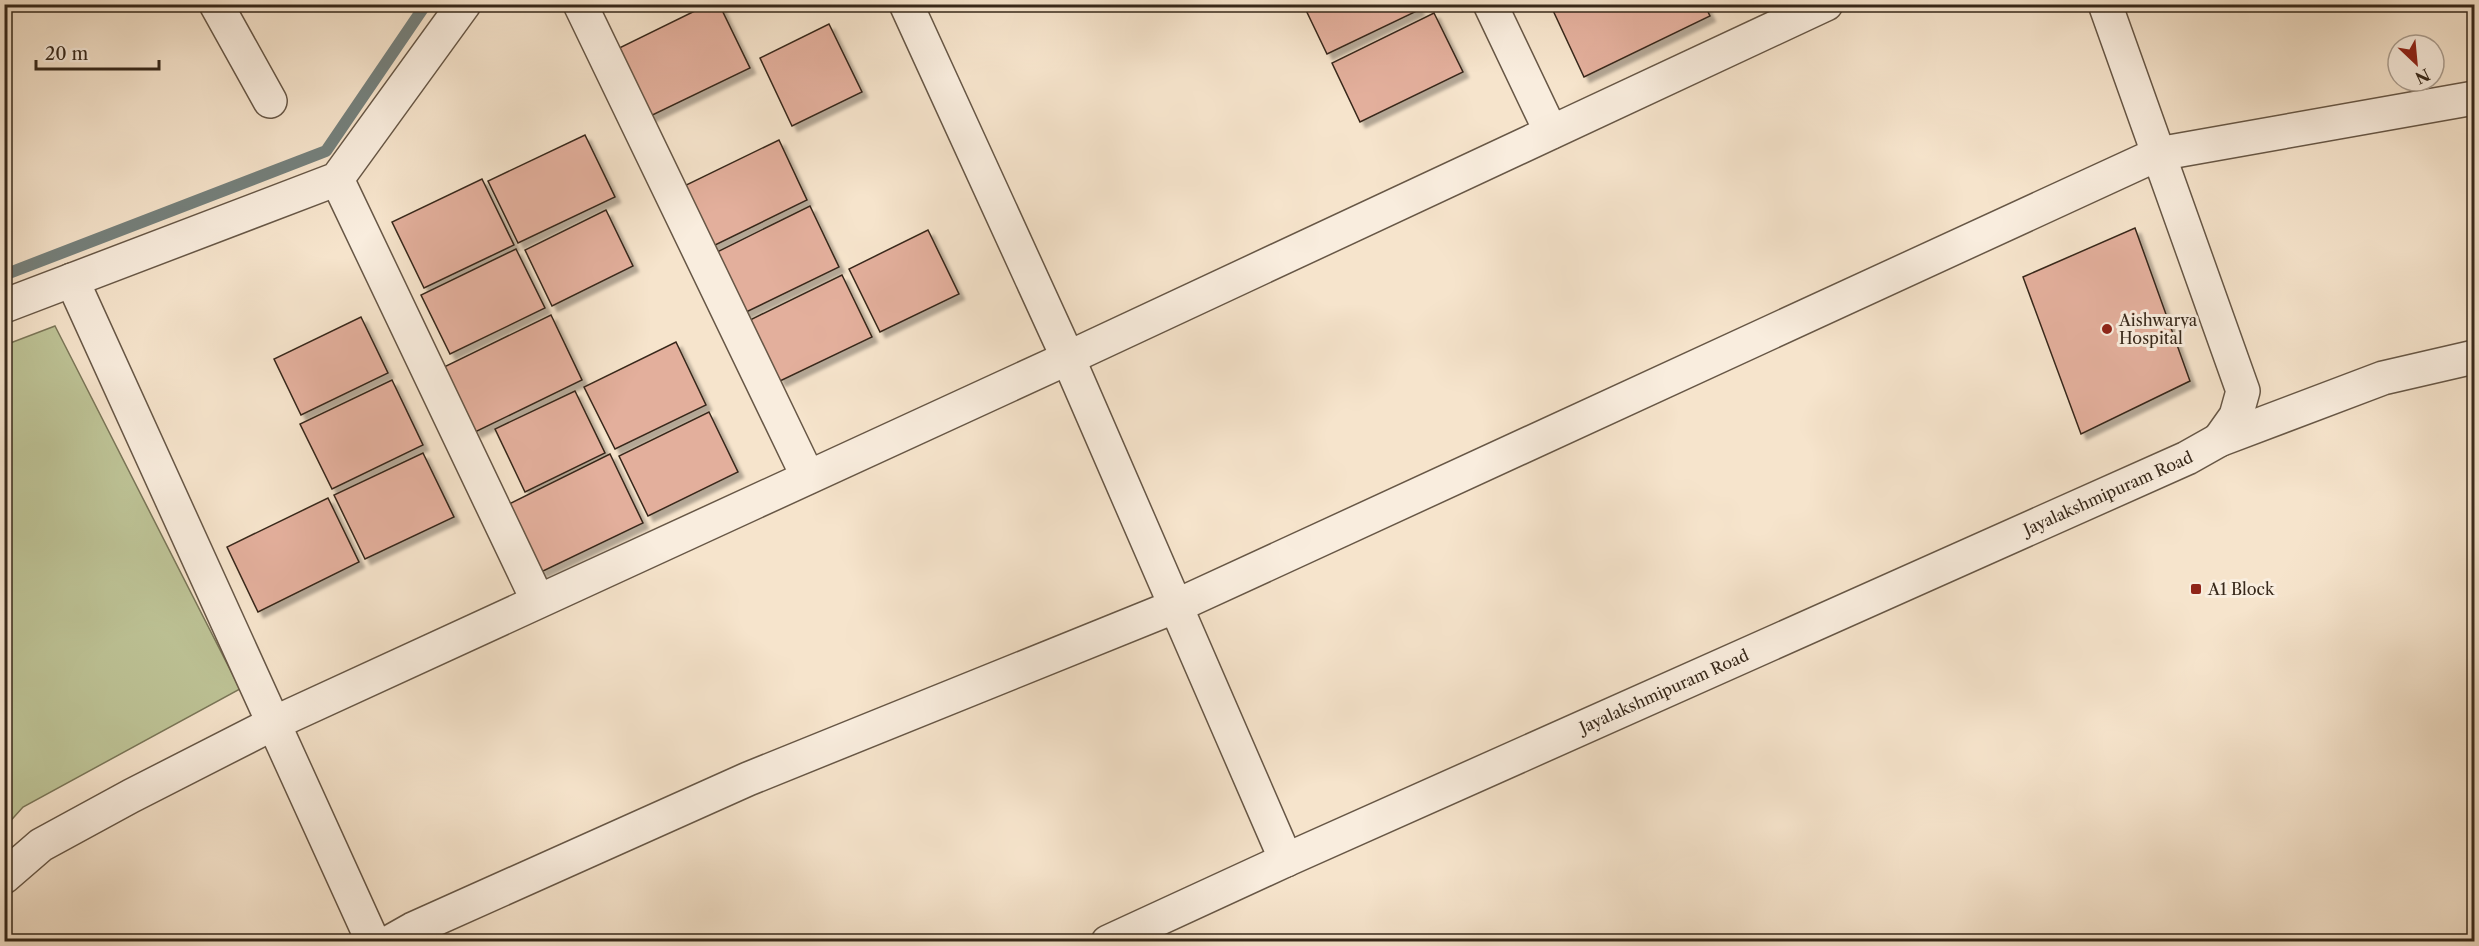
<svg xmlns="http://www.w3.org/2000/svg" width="2479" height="946" font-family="'Libre Caslon Text',serif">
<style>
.green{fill:#bec497;stroke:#7a7658;stroke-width:1.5}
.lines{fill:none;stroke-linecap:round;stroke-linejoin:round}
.stream{stroke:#75817d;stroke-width:12}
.building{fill:#e3af9c;stroke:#37281a;stroke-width:1.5;filter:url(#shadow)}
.minor-casing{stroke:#675746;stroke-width:36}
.tertiary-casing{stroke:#675746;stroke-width:36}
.minor{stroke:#f9edde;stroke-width:33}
.tertiary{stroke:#f9edde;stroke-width:33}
.poi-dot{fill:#8f2418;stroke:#f9edde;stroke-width:2}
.labels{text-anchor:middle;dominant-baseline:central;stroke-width:6;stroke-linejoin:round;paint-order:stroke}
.poi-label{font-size:16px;fill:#37281a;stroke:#f9edde;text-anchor:start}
.street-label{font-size:16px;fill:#37281a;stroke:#f9edde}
</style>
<defs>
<filter id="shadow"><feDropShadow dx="5.5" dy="5.5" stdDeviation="1.5" flood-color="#0004"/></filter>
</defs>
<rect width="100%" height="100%" fill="#f6e4cc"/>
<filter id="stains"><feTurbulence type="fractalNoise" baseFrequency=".00333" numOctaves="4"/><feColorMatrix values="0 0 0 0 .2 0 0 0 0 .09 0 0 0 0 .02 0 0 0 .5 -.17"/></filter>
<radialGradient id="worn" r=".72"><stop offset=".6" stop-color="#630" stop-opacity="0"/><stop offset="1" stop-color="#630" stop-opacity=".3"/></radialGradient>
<path class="green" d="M55 326 240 689 23 807 5 827V345Z"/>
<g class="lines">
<path class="stream" d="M4 275 326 151 426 4"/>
</g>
<g class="building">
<path d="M709 4H719L750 68 640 121 607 54Z"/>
<path d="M1303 4H1416L1419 10 1327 54Z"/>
<path d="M1550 4H1704L1710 16 1584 77Z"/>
<path d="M1434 13 1463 72 1360 122 1332 63Z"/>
<path d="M829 24 862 92 792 126 760 58Z"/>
<path d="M585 135 615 197 518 243 488 181Z"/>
<path d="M779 140 807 200 709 248 680 188Z"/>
<path d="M482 179 514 245 424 288 392 222Z"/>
<path d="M810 206 839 267 740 315 711 255Z"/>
<path d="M606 210 633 266 552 306 525 250Z"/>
<path d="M2135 228 2190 381 2081 434 2023 277Z"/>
<path d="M928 230 959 294 880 332 849 269Z"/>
<path d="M516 249 545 308 450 354 421 295Z"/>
<path d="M842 275 872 337 780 381 750 320Z"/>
<path d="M551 315 582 380 475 432 444 367Z"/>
<path d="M361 317 388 373 301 415 274 359Z"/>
<path d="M676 342 706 405 615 449 584 387Z"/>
<path d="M392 380 423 445 332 489 300 424Z"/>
<path d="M575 391 605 453 525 492 495 429Z"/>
<path d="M709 412 738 472 648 516 619 456Z"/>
<path d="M423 453 454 517 365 559 334 495Z"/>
<path d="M610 454 643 523 541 572 509 504Z"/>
<path d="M328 498 359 562 258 612 227 547Z"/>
</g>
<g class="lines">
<g class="minor-casing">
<g id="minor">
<path d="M216 4 270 101"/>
<path d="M580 4 808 477"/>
<path d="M906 4 1068 358 1286 860"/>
<path d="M1490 4 1551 132"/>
<path d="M2105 4 2243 391 2236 416 2219 440"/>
<path d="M337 179 538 601"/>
<path d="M72 280 373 942"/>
<path d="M4 306 337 179 464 4"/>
<path d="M4 877 41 845 131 796 272 724 1068 358 1826 4"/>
<path d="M390 942 413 929 748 779 1176 606 2158 154 2474 98"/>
</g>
</g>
<g class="tertiary-casing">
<path id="tertiary" d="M1108 942 1286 860 2187 458 2219 440 2383 378 2474 357"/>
</g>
<use href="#minor" class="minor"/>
<use href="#tertiary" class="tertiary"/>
</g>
<g class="poi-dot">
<circle cx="2107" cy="329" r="6"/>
<rect x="2190" y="583" width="12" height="12" rx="3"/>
</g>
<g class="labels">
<g class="poi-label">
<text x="2119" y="320">Aishwarya<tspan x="2119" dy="18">Hospital</tspan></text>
<text x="2208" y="589">A1 Block</text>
</g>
<g class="street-label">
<text transform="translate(2108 493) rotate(-24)">Jayalakshmipuram Road</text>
<text transform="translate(1664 691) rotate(-24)">Jayalakshmipuram Road</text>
</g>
</g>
<rect width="2479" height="946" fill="none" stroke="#f6e4cc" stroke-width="24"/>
<rect x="6" y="6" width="2467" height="934" fill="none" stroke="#37281a" stroke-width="3"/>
<rect x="12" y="12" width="2455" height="922" fill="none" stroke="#37281a" stroke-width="1.5"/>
<g transform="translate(2416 63) rotate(154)"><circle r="28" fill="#f9edde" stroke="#ab9e90" stroke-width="1.5"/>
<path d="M0-4.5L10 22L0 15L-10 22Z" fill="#8f2418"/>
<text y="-9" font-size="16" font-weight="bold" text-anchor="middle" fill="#37281a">N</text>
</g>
<path d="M36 60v9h123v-9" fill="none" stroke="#37281a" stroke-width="3"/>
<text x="45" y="60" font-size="18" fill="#37281a" stroke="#f9edde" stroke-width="4.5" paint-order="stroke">20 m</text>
<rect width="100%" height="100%" filter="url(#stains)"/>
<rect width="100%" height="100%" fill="url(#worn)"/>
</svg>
